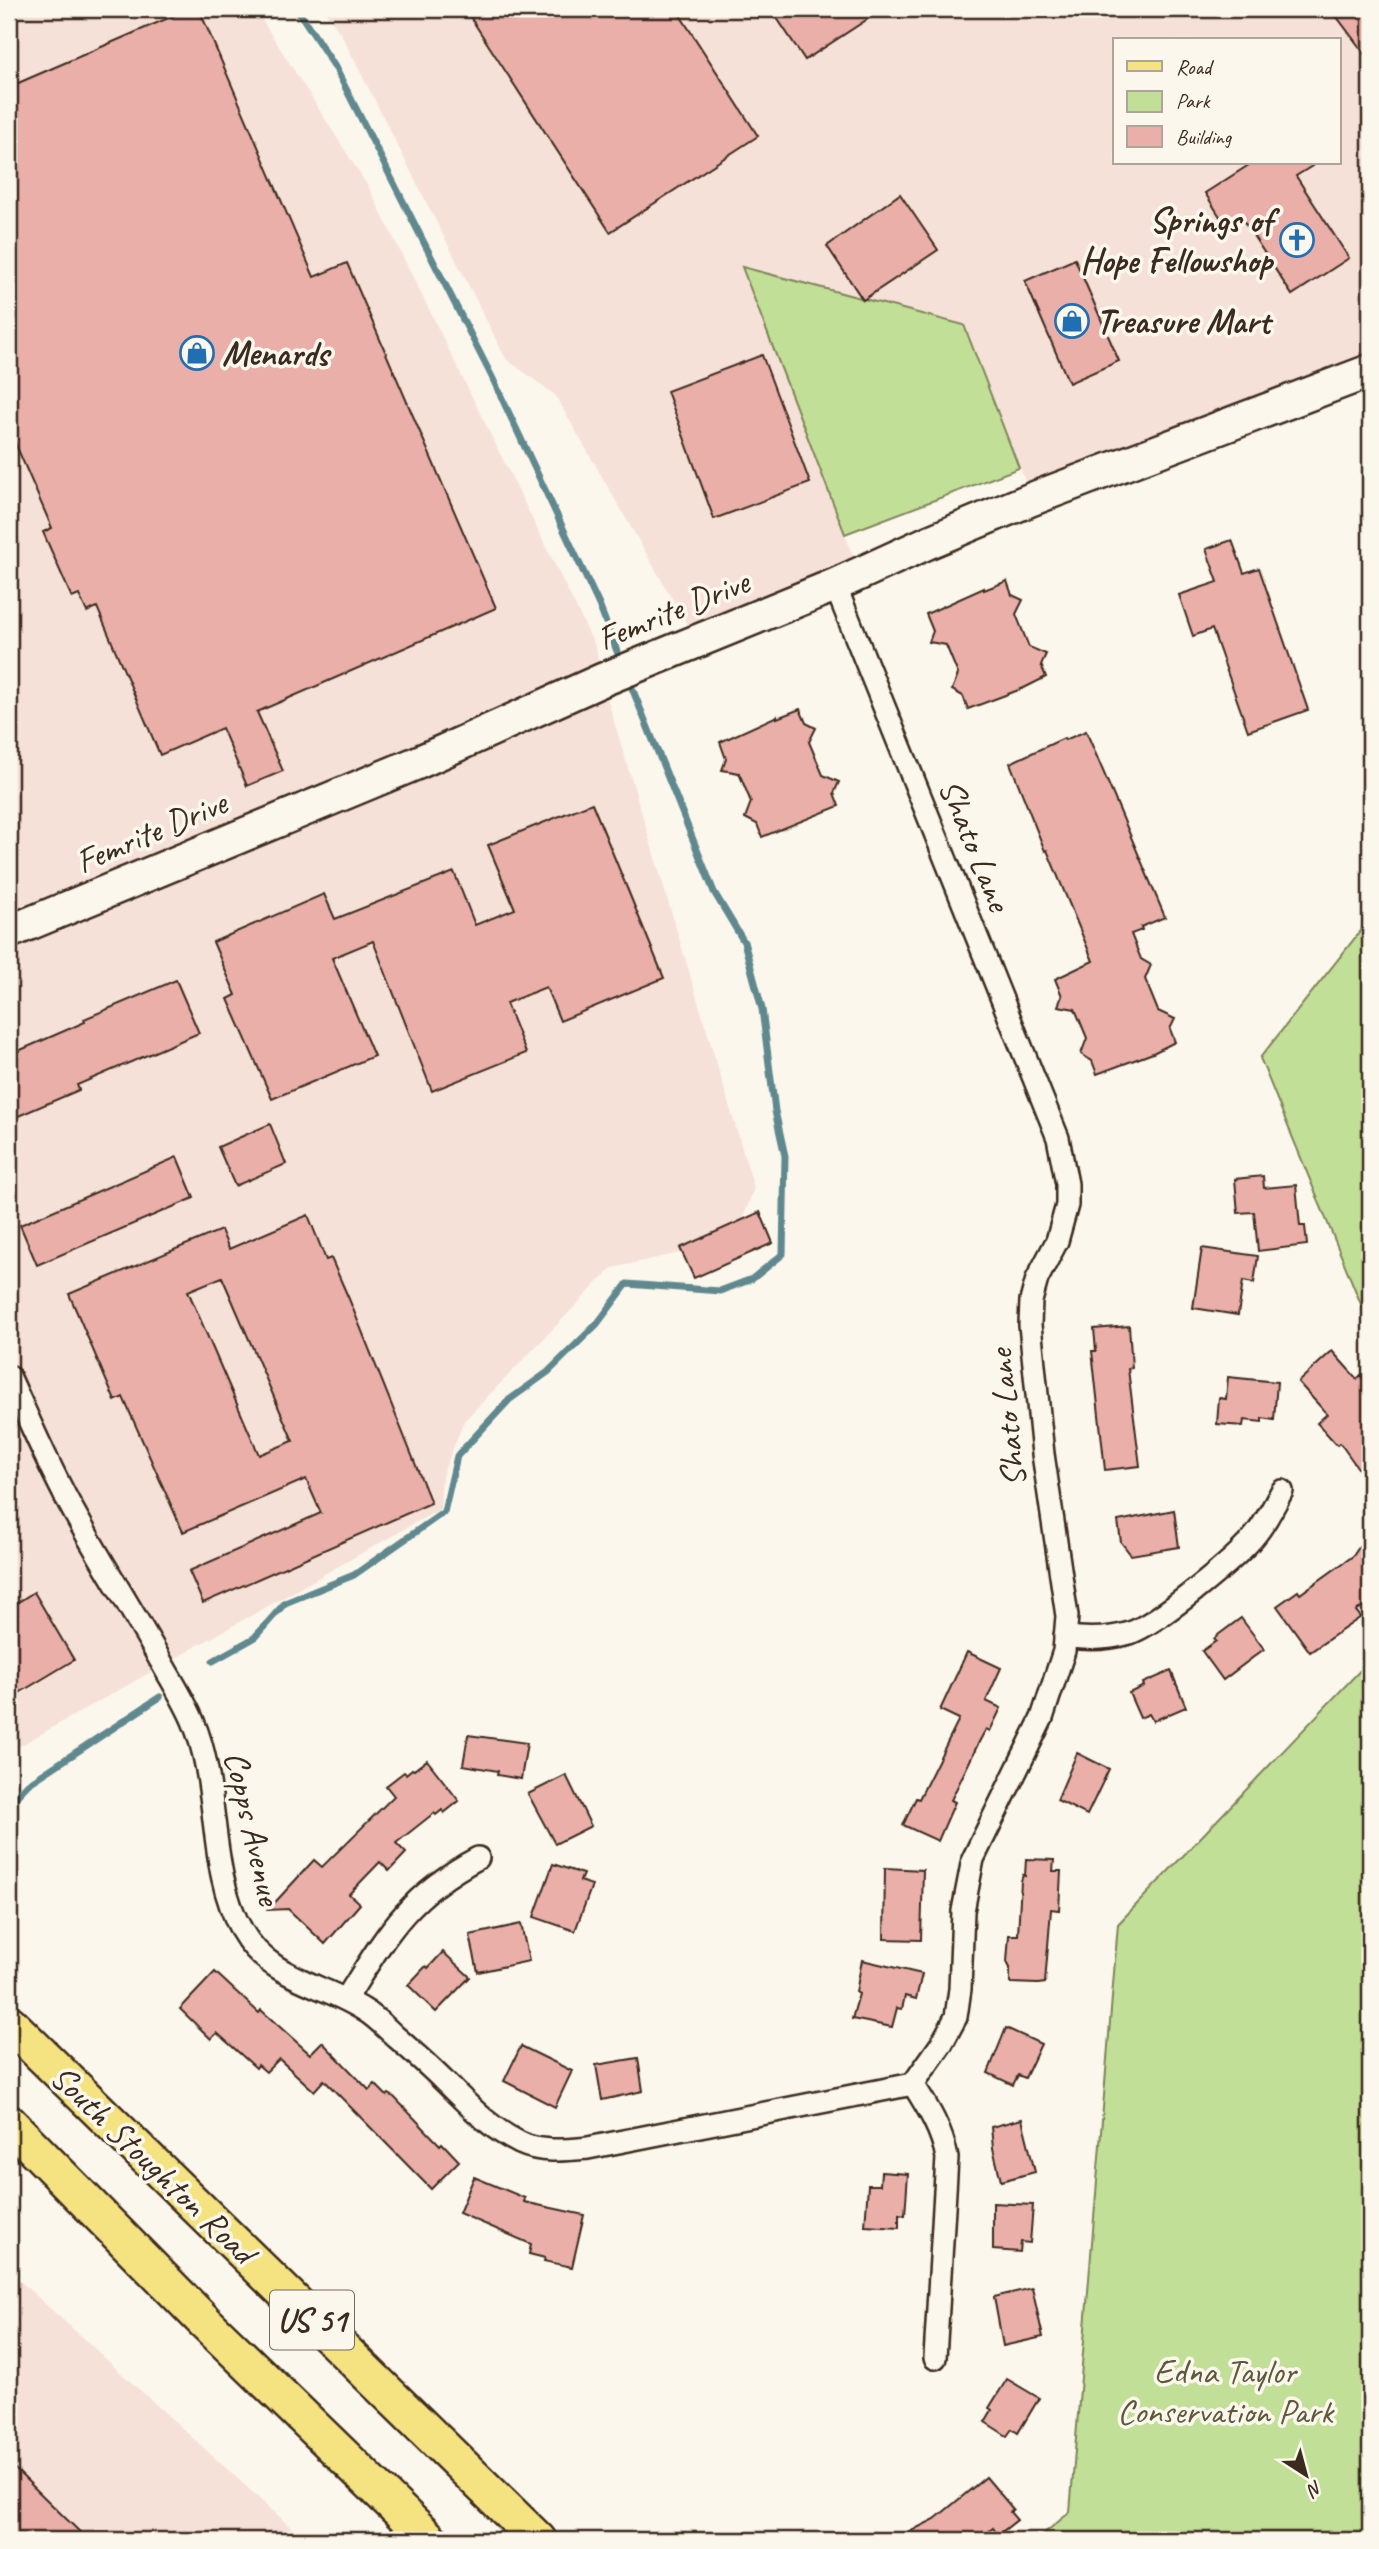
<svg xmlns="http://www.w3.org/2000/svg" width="1379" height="2549" font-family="Caveat,sans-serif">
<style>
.built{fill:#f6e1d8;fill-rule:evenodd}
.green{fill:#c2df97;stroke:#7e845a;stroke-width:2}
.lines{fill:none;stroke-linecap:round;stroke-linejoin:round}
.stream{stroke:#61888f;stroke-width:7}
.building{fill:#eaafa9;stroke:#3b2a1e;stroke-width:2;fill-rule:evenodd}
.street-casing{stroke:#3b2a1e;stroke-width:26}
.secondary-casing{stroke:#3b2a1e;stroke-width:37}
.primary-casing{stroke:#3b2a1e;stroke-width:40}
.street{stroke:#fbf7ec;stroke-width:21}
.secondary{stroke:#fbf7ec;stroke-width:32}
.primary{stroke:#f5e382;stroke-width:35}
.labels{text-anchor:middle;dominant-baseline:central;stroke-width:7;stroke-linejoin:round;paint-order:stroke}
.shield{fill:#fbf7ec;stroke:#75685c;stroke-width:2}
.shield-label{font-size:33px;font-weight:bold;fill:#3b2a1e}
.poi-label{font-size:35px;font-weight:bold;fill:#3b2a1e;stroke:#fbf7ec;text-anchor:start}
.street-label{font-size:35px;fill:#3b2a1e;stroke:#fbf7ec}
.park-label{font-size:35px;fill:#5d573c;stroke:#fbf7ec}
</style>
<rect width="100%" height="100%" fill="#fbf7ec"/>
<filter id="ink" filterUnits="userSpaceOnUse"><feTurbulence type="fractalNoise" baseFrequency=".0143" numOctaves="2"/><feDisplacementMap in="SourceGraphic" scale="14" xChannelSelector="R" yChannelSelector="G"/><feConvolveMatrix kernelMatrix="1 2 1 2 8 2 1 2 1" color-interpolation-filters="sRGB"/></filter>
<g filter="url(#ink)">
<g class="built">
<path d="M9 9H255L369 188 596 648 602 681 754 1188 735 1241 612 1268 464 1421 442 1476 440 1509 9 1752Z"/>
<path d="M324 9H1370V371L1032 499 964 325 743 267 860 574 697 642 555 395 506 359 341 34ZM1115 40H1339V163H1115Z"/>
<path d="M9 2271 305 2540H9Z"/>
</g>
<g class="green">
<path d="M742 267 964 325 1019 468 845 534Z"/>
<path d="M1370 919V1326L1260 1058Z"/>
<path d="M1370 1660V2540H1036L1070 2512 1118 1924Z"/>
</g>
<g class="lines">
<g class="stream">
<path d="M297 9 335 67 492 377 599 605 622 664"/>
<path d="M213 1661 254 1638 285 1603 354 1575 444 1512 457 1456 509 1400 548 1372 597 1324 627 1284 720 1291 752 1279 783 1254 785 1156 775 1111 762 1009 744 942 714 892 628 678"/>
<path d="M9 1804 28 1784 160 1697"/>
</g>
</g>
<g class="building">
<path d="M189 9H199L314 277 347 263 496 608 257 712 283 771 247 786 222 728 160 755 97 607 87 612 79 595 72 598 43 532 52 528 9 429V87Z"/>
<path d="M465 9H676L758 136 610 232Z"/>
<path d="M771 9H883L805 60Z"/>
<path d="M1331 9H1370V61Z"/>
<path d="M1252 163H1317L1296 176 1349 258 1292 295 1239 214 1224 223 1205 193Z"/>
<path d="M900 194 938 250 863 300 827 246Z"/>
<path d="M1075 259 1119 361 1069 383 1025 281Z"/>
<path d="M762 355 810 483 714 519 667 391Z"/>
<path d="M1232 540 1244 573 1259 568 1308 710 1248 731 1212 629 1193 636 1179 595 1218 582 1206 549Z"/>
<path d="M1007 581 1012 595 1023 600 1016 614 1029 647 1046 654 1041 665 1046 677 1024 688 968 709 963 696 952 690 958 674 946 645 929 642 933 631 926 614 984 588V590Z"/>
<path d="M800 709 806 723 816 728 809 742 823 775 839 782 834 793 839 806 762 837 757 824 745 818 751 802 739 773 722 770 726 759 720 742 777 716V718Z"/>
<path d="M1086 731 1165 917 1141 927 1142 930 1131 934 1141 959 1151 965 1145 979 1158 1011 1175 1019 1170 1029 1175 1042 1153 1053 1097 1074 1092 1061 1081 1054 1087 1038 1075 1009 1058 1006 1062 996 1055 979 1093 961 1047 850 1045 851 1010 763 1064 738 1065 740Z"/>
<path d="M592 803 664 978 560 1021 546 987 506 1003 526 1053 432 1091 373 941 332 958 374 1056 272 1099 228 999 236 995 213 942 324 894 335 919 454 872 475 925 515 909 488 845Z"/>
<path d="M176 980 199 1033 77 1085 79 1090 9 1120V1055L85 1022 84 1019Z"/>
<path d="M270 1124 286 1164 235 1186 218 1147Z"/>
<path d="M177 1157 194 1198 37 1265 20 1225Z"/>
<path d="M1263 1176 1264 1188 1296 1185 1300 1226H1305L1307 1245 1258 1251 1254 1212 1238 1213 1235 1179Z"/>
<path d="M760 1212 773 1243 694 1278 680 1248Z"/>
<path d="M308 1215 326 1260 331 1258 349 1299 431 1503 203 1603 189 1571 321 1513 306 1479 183 1532 123 1397 115 1401 69 1294 221 1230 229 1249ZM222 1277 293 1441 259 1455 188 1291Z"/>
<path d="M1202 1248 1258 1256 1254 1283 1243 1281 1238 1315 1193 1308Z"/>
<path d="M1129 1326 1132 1368 1128 1369 1140 1466 1105 1470 1092 1351H1096L1094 1329Z"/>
<path d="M1332 1351 1357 1379 1361 1375 1370 1386V1485L1340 1443 1337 1445 1317 1423 1327 1414 1298 1382Z"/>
<path d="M1228 1377 1277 1382 1274 1420 1262 1418V1422L1244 1420 1243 1426 1217 1424 1219 1398 1226 1399Z"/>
<path d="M1174 1510 1179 1547 1131 1555 1121 1542 1118 1521Z"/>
<path d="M1370 1531V1602L1356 1611 1361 1617 1310 1652 1277 1606 1298 1591 1300 1594 1353 1556Z"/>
<path d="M34 1592 74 1660 9 1699V1608Z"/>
<path d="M1241 1618 1264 1649 1223 1680 1202 1651 1216 1641 1214 1639 1218 1635Z"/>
<path d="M967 1652 1001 1668 986 1701 1001 1708 990 1731 986 1729 979 1742 951 1800 955 1802 938 1841 903 1825 916 1798 919 1799 959 1719 940 1710Z"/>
<path d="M1171 1671 1186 1707 1153 1721 1149 1714 1140 1718 1129 1693 1144 1686 1143 1683Z"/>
<path d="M468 1735 527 1743 521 1779 497 1775 498 1771 463 1765Z"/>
<path d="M1077 1753 1109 1769 1087 1815 1057 1800Z"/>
<path d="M427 1760 459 1801 444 1813 442 1810 436 1815 434 1813 396 1843 406 1853 389 1871 380 1862 349 1894 360 1904 325 1944 288 1909 268 1910 314 1860 322 1867 394 1796 386 1786 404 1772 406 1774 412 1769 414 1770Z"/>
<path d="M566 1775 591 1826 555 1844 528 1794Z"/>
<path d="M1026 1859 1054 1860 1053 1871H1061L1059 1910 1051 1909 1045 1983 1038 1984 1010 1983V1968L1007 1962 1009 1935H1018L1021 1881 1023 1875 1025 1876Z"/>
<path d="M553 1864 583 1874 580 1881 592 1885 575 1931 534 1917Z"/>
<path d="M885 1868 923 1870 921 1940 884 1939Z"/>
<path d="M521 1924 529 1961 478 1972 470 1935Z"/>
<path d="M443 1952 470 1977 436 2012 408 1985 426 1966 428 1968Z"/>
<path d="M862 1960 922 1974 916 1999 905 1996 902 2009 897 2008 892 2027 852 2019 859 1994 856 1992Z"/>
<path d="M215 1972 259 2013 261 2010 310 2054 322 2042 369 2090 375 2084 387 2096 389 2094 394 2097 440 2145 442 2143 459 2161 431 2189 324 2080 314 2091 279 2059 266 2072 258 2065 256 2068 217 2033 211 2039 180 2009Z"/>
<path d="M1006 2028 1041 2044 1025 2078 1018 2075 1013 2085 988 2073Z"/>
<path d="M521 2046 572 2071 555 2107 504 2081Z"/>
<path d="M638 2058 643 2091 602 2100 596 2065Z"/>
<path d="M1022 2119 1035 2172 1001 2181 993 2148 991 2127Z"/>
<path d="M881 2172 908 2174 905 2215 899 2214V2228L865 2226 868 2185H880Z"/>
<path d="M474 2177 525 2198 524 2202 584 2215 572 2267 544 2261 545 2258 529 2254 531 2244 459 2213Z"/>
<path d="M993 2203 1033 2205 1030 2243 1021 2242 1020 2252 993 2250Z"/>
<path d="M1032 2288 1043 2337 1003 2346 994 2297Z"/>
<path d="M1007 2379 1039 2398 1018 2433 1012 2429 1007 2436 985 2422 992 2410 989 2408Z"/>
<path d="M9 2463 88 2540H9Z"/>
<path d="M986 2477 1013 2509 1010 2512 1017 2520 998 2535 993 2528 978 2540H893L935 2519Z"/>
</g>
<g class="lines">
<g class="street-casing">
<g id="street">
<path d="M9 1376C30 1422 50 1470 75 1514 103 1565 135 1614 163 1665 173 1683 185 1702 193 1721 221 1787 207 1869 242 1931 269 1979 322 1983 364 2010 376 2017 386 2028 396 2037 412 2051 428 2065 443 2080 468 2104 489 2128 520 2143 541 2153 566 2150 588 2148L913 2084 942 2043 956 2017 960 1989 963 1911 973 1859 1042 1718 1064 1651 1067 1616 1043 1454 1030 1325 1031 1301 1037 1279 1057 1241 1067 1205V1184L1058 1138 835 585"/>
<path d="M1065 1636C1086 1640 1109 1639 1130 1633 1158 1623 1238 1558 1257 1533 1267 1520 1274 1505 1282 1491"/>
<path d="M346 1999C387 1934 407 1896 478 1858"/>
<path d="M913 2084C928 2108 942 2130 947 2158L935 2358"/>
</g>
</g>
<g class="secondary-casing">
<path id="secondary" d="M9 932 417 763 602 680 835 585 929 542 1032 499 1370 371"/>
</g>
<g class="primary-casing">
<g id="primary">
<path d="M9 2023 538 2540"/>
<path d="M9 2123 204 2321 430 2540"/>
</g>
</g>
<use href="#street" class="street"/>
<use href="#secondary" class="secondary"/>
<use href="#primary" class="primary"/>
</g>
</g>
<defs>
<g id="church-ring" transform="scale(1.75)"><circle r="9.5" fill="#fbf7ec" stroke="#1f6fb2" stroke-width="1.5"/><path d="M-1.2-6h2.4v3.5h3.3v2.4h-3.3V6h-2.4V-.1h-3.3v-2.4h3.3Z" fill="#1f6fb2"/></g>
<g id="shop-ring" transform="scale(1.75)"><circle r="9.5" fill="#fbf7ec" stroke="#1f6fb2" stroke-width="1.5"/><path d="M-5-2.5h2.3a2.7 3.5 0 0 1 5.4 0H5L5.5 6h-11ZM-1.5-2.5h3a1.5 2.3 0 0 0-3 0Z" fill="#1f6fb2"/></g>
</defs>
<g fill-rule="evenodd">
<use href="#church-ring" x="1297" y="240"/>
<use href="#shop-ring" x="1072" y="321"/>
<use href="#shop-ring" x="197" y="353"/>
</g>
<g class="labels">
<rect class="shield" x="270" y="2290.5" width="84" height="59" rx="5"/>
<g class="shield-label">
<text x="312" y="2320">US 51</text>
</g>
<g class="poi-label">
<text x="1272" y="220" text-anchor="end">Springs of<tspan x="1272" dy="40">Hope Fellowshop</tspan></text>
<text x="1096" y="321">Treasure Mart</text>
<text x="222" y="353">Menards</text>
</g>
<g class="street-label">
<text transform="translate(673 610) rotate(-22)">Femrite Drive</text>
<text transform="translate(151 832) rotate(-23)">Femrite Drive</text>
<text transform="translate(975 845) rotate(68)">Shato Lane</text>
<text transform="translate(1007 1418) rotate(-96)">Shato Lane</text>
<text transform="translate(253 1828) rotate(77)">Copps Avenue</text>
<text transform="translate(153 2164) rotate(44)">South Stoughton Road</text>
</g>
<g class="park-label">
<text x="1225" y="2371">Edna Taylor<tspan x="1225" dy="40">Conservation Park</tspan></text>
</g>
</g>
<rect width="1379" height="2549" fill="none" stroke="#fbf7ec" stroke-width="35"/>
<rect x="18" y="18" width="1344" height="2514" fill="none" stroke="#3b2a1e" stroke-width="2.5" filter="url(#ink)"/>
<rect x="1113" y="38" width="228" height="126" fill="#fbf7ec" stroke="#aea59a" stroke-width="2"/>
<rect x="1127" y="61" width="35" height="10" fill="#f5e382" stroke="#aea59a" stroke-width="2"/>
<text x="1176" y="74" font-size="21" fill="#3b2a1e">Road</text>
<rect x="1127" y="91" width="35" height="21" fill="#c2df97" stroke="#aea59a" stroke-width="2"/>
<text x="1176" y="108" font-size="21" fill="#3b2a1e">Park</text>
<rect x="1127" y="126" width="35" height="21" fill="#eaafa9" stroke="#aea59a" stroke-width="2"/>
<text x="1176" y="144" font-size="21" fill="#3b2a1e">Building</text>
<g transform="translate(1306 2475) rotate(144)" stroke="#fbf7ec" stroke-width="5" paint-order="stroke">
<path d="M0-5L12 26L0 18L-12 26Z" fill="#3b2a1e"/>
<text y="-10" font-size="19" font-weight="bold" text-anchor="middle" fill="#3b2a1e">N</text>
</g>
</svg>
